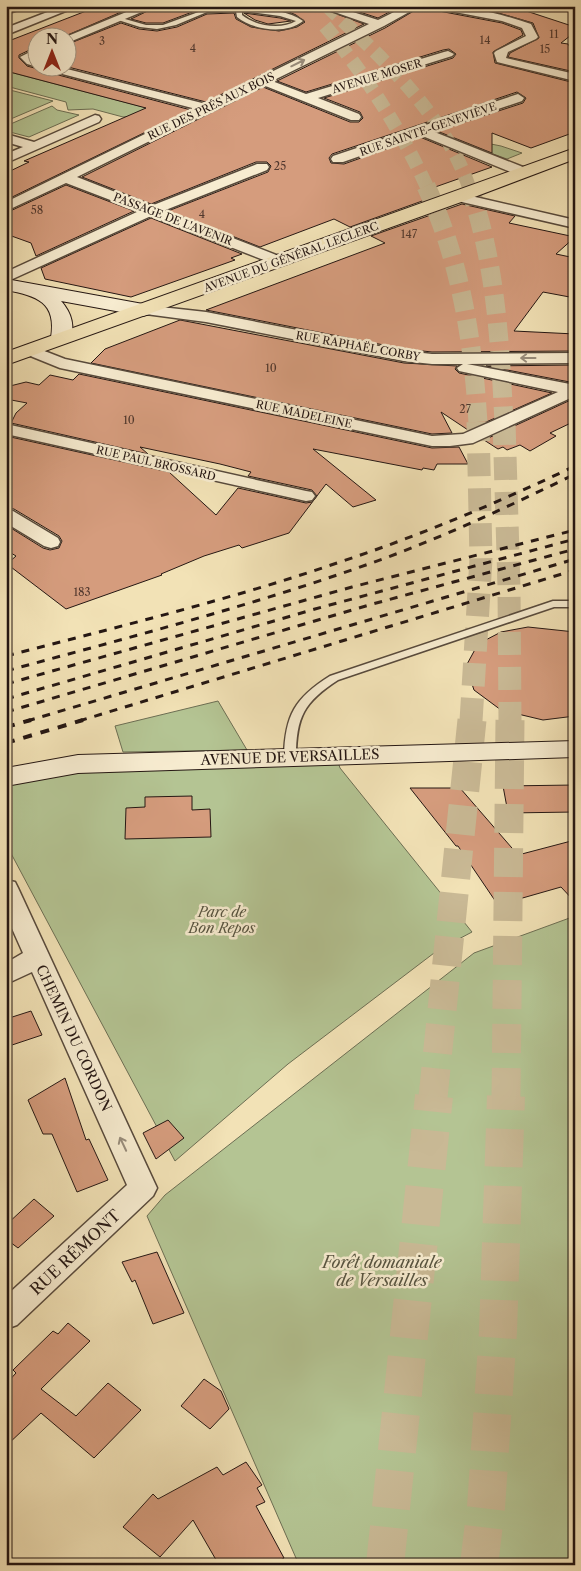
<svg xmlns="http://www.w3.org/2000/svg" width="581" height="1571" font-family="'Libre Caslon Text',serif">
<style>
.green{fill:#b4c493;stroke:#6c6e53}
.building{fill:#d59c7d;stroke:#251713}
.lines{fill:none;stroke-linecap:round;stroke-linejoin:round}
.highway-tunnel-far4{stroke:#c9b995;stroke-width:14;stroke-dasharray:14 8;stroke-linecap:butt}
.highway-tunnel-far3{stroke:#c9b995;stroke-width:19;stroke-dasharray:19 9;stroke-linecap:butt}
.highway-tunnel-far2{stroke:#c9b995;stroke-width:23;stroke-dasharray:23 12;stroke-linecap:butt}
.highway-tunnel-far1{stroke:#c9b995;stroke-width:29;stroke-dasharray:29 15;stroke-linecap:butt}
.highway-tunnel{stroke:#c9b995;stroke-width:38;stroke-dasharray:38 19;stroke-linecap:butt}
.lane-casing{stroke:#584a3c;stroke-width:3}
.street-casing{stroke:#584a3c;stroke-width:3}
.secondary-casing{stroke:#251713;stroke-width:2}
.primary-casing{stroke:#251713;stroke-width:2}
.lane{fill:#f7ecd0;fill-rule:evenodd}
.street{fill:#f7ecd0;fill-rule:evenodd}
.secondary{fill:#f7ecd0;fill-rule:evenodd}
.primary{fill:#f2e2b6;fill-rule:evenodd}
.rail-far1{stroke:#251713;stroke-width:3;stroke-dasharray:8 8;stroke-linecap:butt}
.rail{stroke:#251713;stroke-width:4;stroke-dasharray:9 9;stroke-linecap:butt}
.oneway{stroke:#988c7b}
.labels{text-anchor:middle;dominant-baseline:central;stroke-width:5;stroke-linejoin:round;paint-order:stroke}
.number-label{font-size:11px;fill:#51382e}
.far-street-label{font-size:11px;fill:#251713;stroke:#f7ecd0}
.street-label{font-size:14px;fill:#251713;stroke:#f7ecd0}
.park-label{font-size:14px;font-style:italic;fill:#575440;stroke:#f7ecd0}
.near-street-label{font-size:16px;fill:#251713;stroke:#f7ecd0}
.near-park-label{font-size:16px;font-style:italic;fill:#575440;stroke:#f7ecd0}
</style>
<rect width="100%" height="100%" fill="#f2e2b6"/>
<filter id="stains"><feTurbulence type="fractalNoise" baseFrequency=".004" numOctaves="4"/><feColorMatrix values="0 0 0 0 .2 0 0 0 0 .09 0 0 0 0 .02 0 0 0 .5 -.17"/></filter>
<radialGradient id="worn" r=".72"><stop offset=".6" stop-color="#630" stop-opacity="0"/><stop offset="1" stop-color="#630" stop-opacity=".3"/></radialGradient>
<g class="green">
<path d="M6 71 166 113 123 117 93 109 68 110 66 102 6 86Z"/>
<path d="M6 89 53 101 6 121Z"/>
<path d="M52 106 57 110 79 115 29 137 6 131V126Z"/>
<path d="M491 144 501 146 522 153 507 159 479 149Z"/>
<path d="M218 701 247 750 123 752 115 726Z"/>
<path d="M338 762 340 768 472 932 438 950 288 1064 175 1161 6 844V786L53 772Z"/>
<path d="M575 916V1565H299L147 1216 165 1195 474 953Z"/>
</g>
<g class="building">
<path d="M99 6H135L61 38H38V46L19 55V58L27 66 38 69 43 68 47 72 191 110 6 200V173L29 162 24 161 146 108 6 71V42Z"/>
<path d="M158 6H218L203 8 163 23H146L131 19Z"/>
<path d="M255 6H315L364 24 206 102 68 67V44L121 23 139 29 157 31 177 27 207 14 234 13 236 19 251 27 279 31 297 27 305 22 296 15 287 11Z"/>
<path d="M341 6H401L378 18Z"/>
<path d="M422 6H432L439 11 502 23 521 30 523 35 493 52 495 63 575 83V132L531 148 492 133V153L437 131 523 103 526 98 517 92 332 154 329 158 331 163 344 164 420 137 492 167 421 192 436 196 350 227 334 219 260 247 168 211 268 172 271 166 267 162H256L151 204 82 177 263 87 350 122H359L363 118 360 112 324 98 453 58 456 54 449 49 443 50 306 92 277 81 385 28Z"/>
<path d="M466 6H511L575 27V32L561 43 568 44 575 56V72L508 57 510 53 539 38 533 23 495 12Z"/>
<path d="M244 13 280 18 291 21 268 24 255 20Z"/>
<path d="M66 185 134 211 36 256 31 243 6 234V213Z"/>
<path d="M462 204 515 216 509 223 575 237 556 254 575 258V298L543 292 514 331 575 334V351L432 352 404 349 206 310 385 243 371 236Z"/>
<path d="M151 218 242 254 231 258 235 260 131 297 45 279 41 268Z"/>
<path d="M180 320 404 363 457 366 455 369 459 373 552 393 468 430 441 412 452 433 432 434 91 363 105 349Z"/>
<path d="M575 365V383L486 366Z"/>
<path d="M79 374 432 448 459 447 468 464H437L434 470 423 468 422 470 313 449 376 500 353 507 326 484 289 533 242 548 239 545 204 556 161 574 162 575 66 609 7 564 16 556 6 550V525L43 548 50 550 59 548 62 541 59 536 14 509 6 508V436L169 472 216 515 238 488 306 503 312 502 317 496 312 490 248 476 251 472 220 464 140 447 148 454 11 423 16 413 27 403 6 399V387L26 382 39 385 50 375 73 380Z"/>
<path d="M575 398V421L550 433 556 436 530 451 520 445 507 450 503 447 498 449 484 440Z"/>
<path d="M528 627 575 632V716L543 720 501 710 474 690 466 666 478 644 501 632Z"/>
<path d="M575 785V812L508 813 503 786Z"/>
<path d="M410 788H460L518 855 575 840V902L561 887 498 905 458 846H456Z"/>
<path d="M192 796V810L210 809 211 837 125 839 126 808 145 807V797Z"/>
<path d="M31 1011 42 1035 6 1047V1019Z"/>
<path d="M65 1078 86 1140 89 1139 108 1180 77 1192 52 1134H43L28 1100Z"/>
<path d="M168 1120 184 1138 156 1159 143 1133Z"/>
<path d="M34 1199 54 1216 18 1248 6 1239V1225Z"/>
<path d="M157 1252 184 1313 153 1324 135 1280 132 1282 122 1262Z"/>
<path d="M68 1323 90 1341 41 1389 76 1416 108 1383 141 1410 94 1458 41 1413 6 1446V1384L16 1373 13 1370 53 1331 58 1334Z"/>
<path d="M204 1379 221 1391 229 1409 210 1429 181 1406Z"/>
<path d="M246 1462 262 1485 257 1488 265 1502 256 1506 284 1558 272 1565H219L193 1520 160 1557 123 1527 153 1494 158 1499 217 1467 223 1475Z"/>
</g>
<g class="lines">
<g class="highway-tunnel-far4">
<path d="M327 6C382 58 444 113 469 187"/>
<path d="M325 26C366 76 400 128 427 187"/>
</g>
<g class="highway-tunnel-far3">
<path d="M426 186C461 262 473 341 478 423"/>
<path d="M469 186C496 263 500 343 504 423"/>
</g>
<g class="highway-tunnel-far2">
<path d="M504 422 509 587 510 721"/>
<path d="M471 721 481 559 478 422"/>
</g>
<g class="highway-tunnel-far1">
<path d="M433 1097 472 720"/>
<path d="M506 1097 510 720"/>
</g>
<g class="highway-tunnel">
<path d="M385 1565 434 1096"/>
<path d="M479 1565 486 1507 498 1331 506 1096"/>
</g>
<g class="lane-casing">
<g id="lane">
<path d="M227 7C250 8 283 7 303 21 286 35 253 30 237 17L236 11 207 12 176 25 157 29 140 27 115 19 118 17 146 25H163L204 10ZM242 11 280 16 296 21C281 30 255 26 242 15Z"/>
<path d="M553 601H575V607H554L338 680C304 702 296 717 296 757L290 760 284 757C285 715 295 698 330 676Z"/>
</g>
</g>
<g class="street-casing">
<g id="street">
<path d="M12 6H30L6 14V8Z"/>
<path d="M63 6H78L6 35V28Z"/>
<path d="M141 6H156L72 41 68 42V38H63Z"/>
<path d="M317 6H334L378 20 406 6H420L384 26 272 81 306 94 444 52 448 51 454 54 452 56 318 98 359 114 361 117 359 120H351L263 85 77 177 151 206 257 164H267L269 167 267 170 163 211 284 258 286 261 284 264H274L151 216 6 282V272L139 211 66 183 6 211V202L196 109 47 70 45 68H63L206 104 369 24Z"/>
<path d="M434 6C467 6 499 13 531 24L538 37 536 39 508 52 506 58 575 74V81L497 62 494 53 496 51 526 36 522 28 502 21 439 9Z"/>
<path d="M38 48V56L33 58 38 60V67L27 64 20 57Z"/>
<path d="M518 94 524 98 522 101 432 131 528 169 530 172 528 175H518L420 135 343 162H333L331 159 333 156Z"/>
<path d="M95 115 99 116 101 119 99 122 6 163V154L23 147 6 142V134L34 142Z"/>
<path d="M458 193 575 220V228L453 200 451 197 453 194Z"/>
<path d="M143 305 206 312 404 351 432 354 575 353V363L467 364 575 385V396L473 443 450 446H432L60 368 23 353 21 350 23 347 29 345 65 359 432 436 463 434 558 392 459 371 457 368 463 364H432L404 361 206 322 138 313 135 310 138 307Z"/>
<path d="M6 424 306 491 312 492 315 496 312 500 306 501 6 434Z"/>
<path d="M6 510 13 511 58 538 60 542 58 546 51 548 44 546 6 523Z"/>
<path d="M6 880 15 882 18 888 157 1188 153 1196 17 1325 6 1329V1296L127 1185 32 972 6 984V963L23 953 6 915Z"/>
</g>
</g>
<g class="secondary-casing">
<g id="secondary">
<path d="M6 279 143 304 150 306 152 310 150 314 143 316 61 301C71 312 77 328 68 342L61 344 54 342 51 338C57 302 37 296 6 290Z"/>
<path d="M575 741V757L78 773 6 786V768L78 755Z"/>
</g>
</g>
<g class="primary-casing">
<path id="primary" d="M575 148V159L464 201 6 365V352Z"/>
</g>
<use href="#lane" class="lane"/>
<use href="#street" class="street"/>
<use href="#secondary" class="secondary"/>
<use href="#primary" class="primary"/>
<g class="rail-far1">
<path d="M6 656C117 627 229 600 337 563 419 536 497 503 575 466"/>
<path d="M6 671C134 636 263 603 388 557 452 533 514 504 575 474"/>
<path d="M6 684 352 587 575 530"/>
<path d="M6 699 315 609 575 539"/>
<path d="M6 712 369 605 575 549"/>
<path d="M27 721 575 559"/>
<path d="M79 721 575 570"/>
</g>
<g class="rail">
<path d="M6 727 31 720"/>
<path d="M6 743 83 720"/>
</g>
</g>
<defs><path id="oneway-shaft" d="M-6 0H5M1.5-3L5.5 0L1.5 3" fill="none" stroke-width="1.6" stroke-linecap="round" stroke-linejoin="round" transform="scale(1.25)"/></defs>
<g class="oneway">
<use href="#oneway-shaft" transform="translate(298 63) rotate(-26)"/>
<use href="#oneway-shaft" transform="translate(528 358) rotate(180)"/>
<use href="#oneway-shaft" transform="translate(123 1144) rotate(-115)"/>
</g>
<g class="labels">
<g class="number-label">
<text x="554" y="34">11</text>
<text x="485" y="40">14</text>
<text x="102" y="41">3</text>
<text x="193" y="48">4</text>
<text x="545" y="49">15</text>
<text x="280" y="166">25</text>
<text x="37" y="210">58</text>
<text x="202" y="214">4</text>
<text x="409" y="234">147</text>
<text x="271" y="368">10</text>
<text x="465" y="409">27</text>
<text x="129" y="420">10</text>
<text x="82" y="592">183</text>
</g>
<g class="far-street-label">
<text transform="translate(377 76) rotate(-17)">AVENUE MOSER</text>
<text transform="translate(211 106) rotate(-26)">RUE DES PRÉS AUX BOIS</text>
<text transform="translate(428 129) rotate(-19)">RUE SAINTE-GENEVIÈVE</text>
<text transform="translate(173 219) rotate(21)">PASSAGE DE L'AVENIR</text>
<text transform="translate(291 257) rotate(-20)">AVENUE DU GÉNÉRAL LECLERC</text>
<text transform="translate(358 346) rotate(10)">RUE RAPHAËL CORBY</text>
<text transform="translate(304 414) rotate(12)">RUE MADELEINE</text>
<text transform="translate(156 463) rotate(13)">RUE PAUL BROSSARD</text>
</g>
<g class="street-label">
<text transform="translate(290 757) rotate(-2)">AVENUE DE VERSAILLES</text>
<text transform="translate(74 1038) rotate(65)">CHEMIN DU CORDON</text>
</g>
<g class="park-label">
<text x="222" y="912">Parc de<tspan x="222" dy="16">Bon Repos</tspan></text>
</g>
<g class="near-street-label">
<text transform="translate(75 1252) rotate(-43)">RUE RÉMONT</text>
</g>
<g class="near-park-label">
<text x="382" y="1262">Forêt domaniale<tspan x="382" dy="18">de Versailles</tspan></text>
</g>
</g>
<rect width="581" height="1571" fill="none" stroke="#f2e2b6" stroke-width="25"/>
<rect x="8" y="8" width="566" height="1556" fill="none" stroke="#251713" stroke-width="2.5"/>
<rect x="12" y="12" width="556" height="1546" fill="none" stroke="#251713"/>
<g transform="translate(52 52)"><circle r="24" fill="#f7ecd0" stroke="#a39784"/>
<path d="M0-4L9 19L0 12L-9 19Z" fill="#8f2418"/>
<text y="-8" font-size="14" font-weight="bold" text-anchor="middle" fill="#251713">N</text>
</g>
<rect width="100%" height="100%" filter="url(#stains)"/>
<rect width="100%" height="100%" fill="url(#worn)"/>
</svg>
